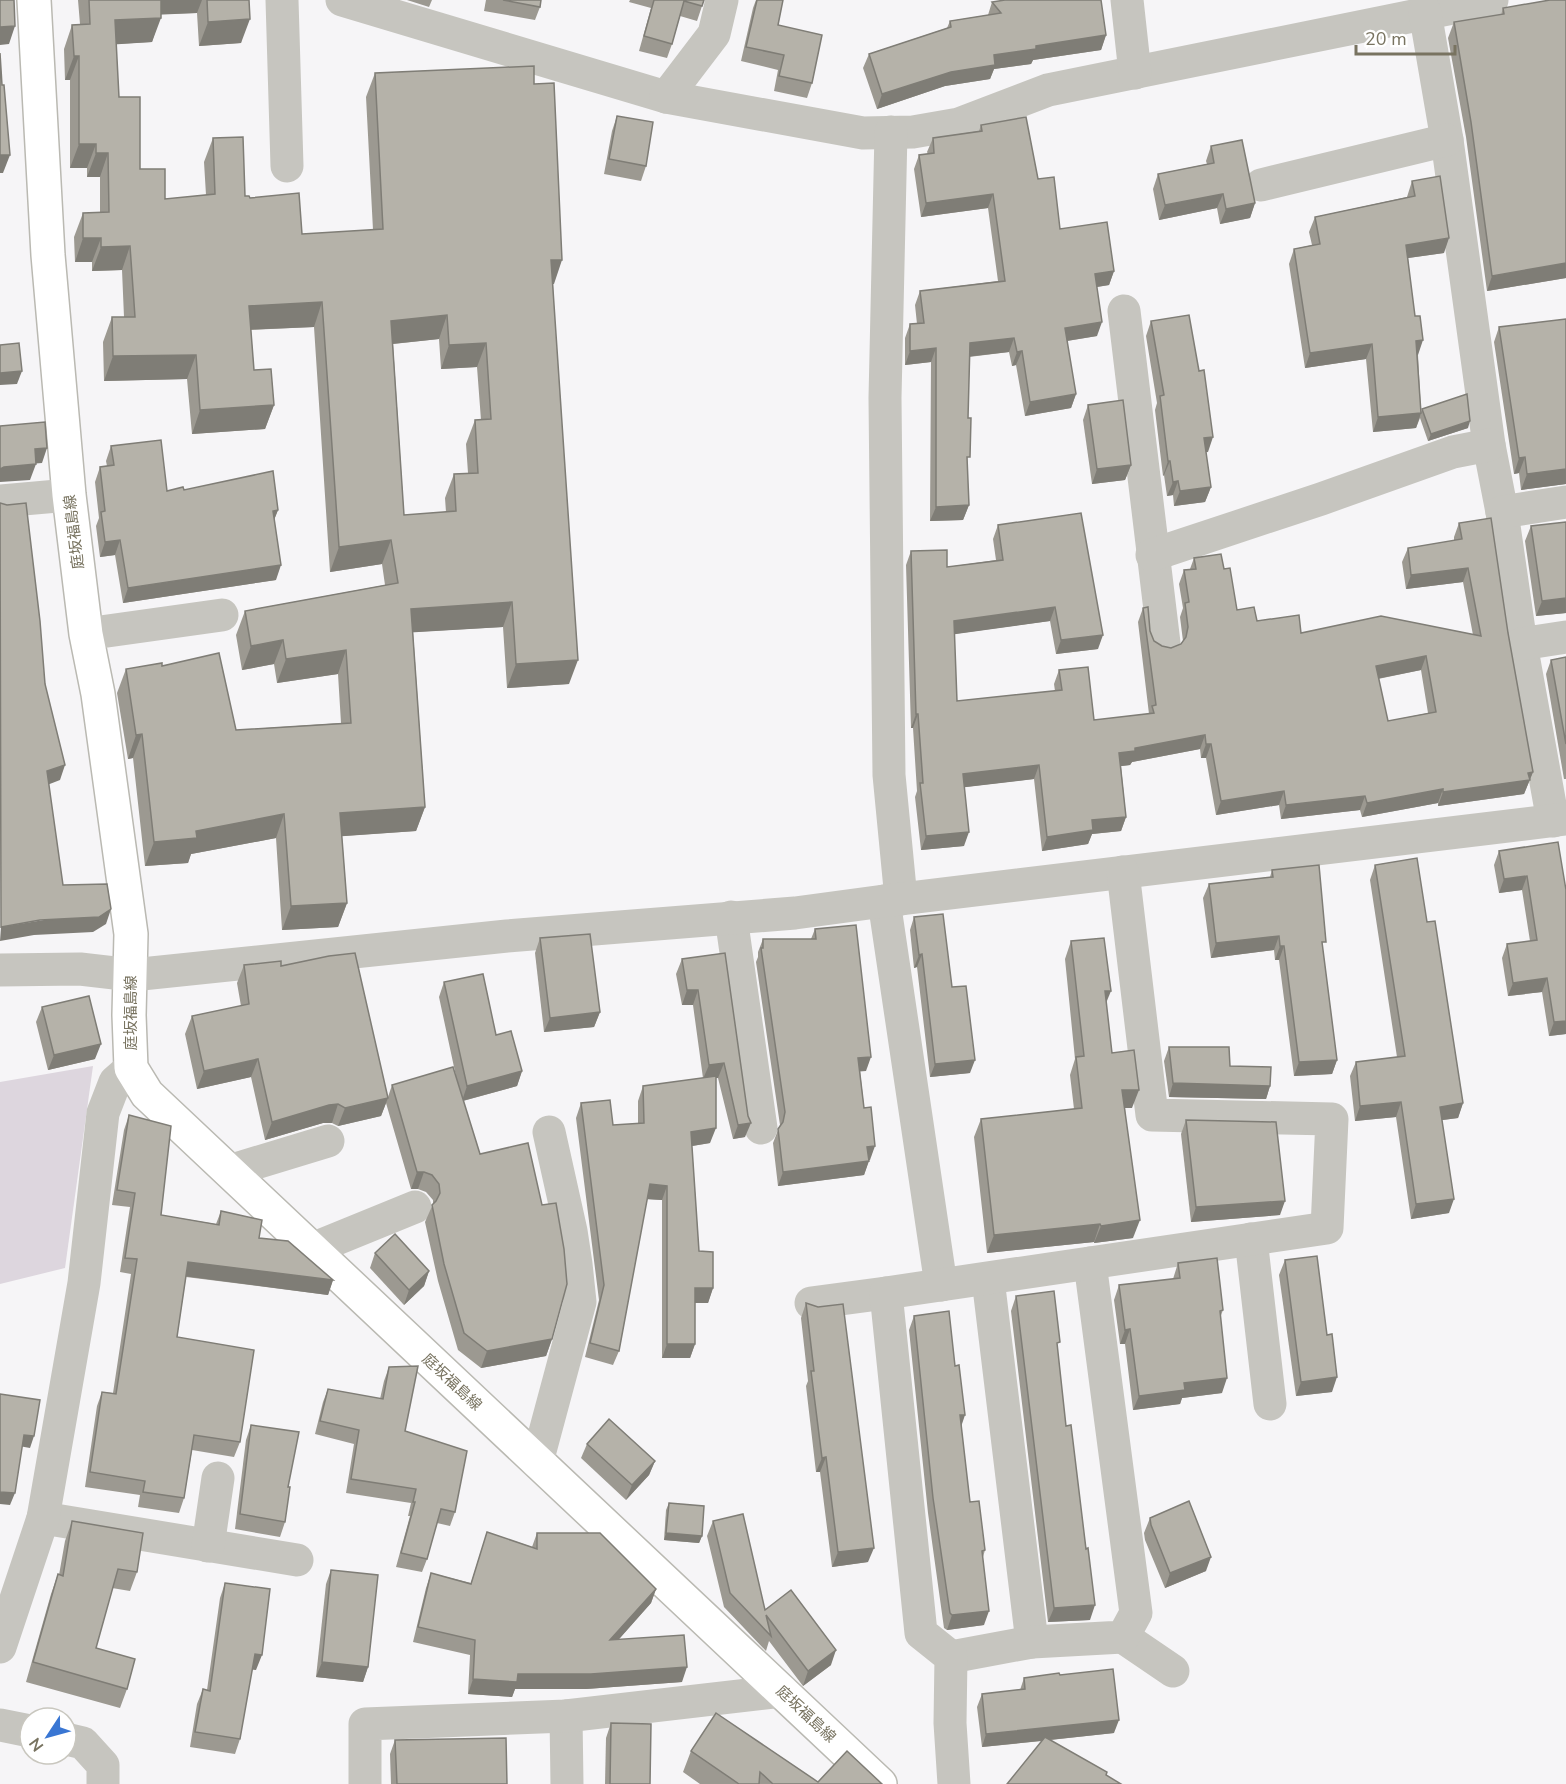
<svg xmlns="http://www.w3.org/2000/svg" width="1566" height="1784" font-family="'Nunito Sans','Noto Sans JP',sans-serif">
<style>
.green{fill:#ddd6de}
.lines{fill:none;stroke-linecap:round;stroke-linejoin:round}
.major-casing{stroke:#bab9b2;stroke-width:36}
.minor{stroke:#c6c5bf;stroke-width:33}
.major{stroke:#fff;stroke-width:33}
.wall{fill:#9c9991;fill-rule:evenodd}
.shaded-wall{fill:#7f7d76}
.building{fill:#b5b2a9;stroke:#7f7d76;stroke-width:1.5;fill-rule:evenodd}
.labels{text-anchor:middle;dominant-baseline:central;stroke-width:6;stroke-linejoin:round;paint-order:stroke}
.street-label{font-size:15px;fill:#787360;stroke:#fff}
</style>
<rect width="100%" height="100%" fill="#f6f5f7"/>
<path class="green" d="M93 1066 65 1268 0 1284V1082Z"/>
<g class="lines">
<g class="major-casing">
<path id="major" d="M34 0 48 255 69 495 86 634 98 694 131 934 129 1015 131 1068 147 1094 880 1784"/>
</g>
<g class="minor">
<path d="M282 0 287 166"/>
<path d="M342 0 666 97 863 133 913 132 959 124 1048 90 1492 0"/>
<path d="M1127 0 1135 73"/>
<path d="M1425 12 1447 140 1489 445 1502 512 1521 644 1553 821"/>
<path d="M666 97 714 34 722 0"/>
<path d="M891 132 885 398 889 775 901 899"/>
<path d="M1261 185 1447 140"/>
<path d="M1124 311 1164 643"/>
<path d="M0 501 69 495"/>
<path d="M1502 512 1566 502"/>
<path d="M1152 555 1321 499 1453 452 1489 445"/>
<path d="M86 634 222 615"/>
<path d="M1521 644 1566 637"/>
<path d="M884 901 941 1285"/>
<path d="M731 917 761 1128"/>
<path d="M0 970 80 969 132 975 507 936 795 913 884 901 1566 819"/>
<path d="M229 1171 328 1141"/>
<path d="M1251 1239 1270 1404"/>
<path d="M312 1249 415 1207"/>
<path d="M988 1279 1032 1642"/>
<path d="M811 1303 886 1293"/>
<path d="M537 1462 580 1302 576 1264 571 1231 549 1132"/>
<path d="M43 1518 297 1560"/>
<path d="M208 1546 218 1478"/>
<path d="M1123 1637 1173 1671"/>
<path d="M0 1647 43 1518 84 1283 103 1113 115 1082 131 1068"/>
<path d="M951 1657 1032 1642 1123 1637 1136 1613 1090 1263"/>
<path d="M566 1716 567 1784"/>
<path d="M0 1725 30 1731"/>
<path d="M66 1739 83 1743 103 1765V1784"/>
<path d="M365 1784V1724L566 1716 782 1691"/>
<path d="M954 1784 950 1723 951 1657 921 1633 886 1293 1327 1228 1332 1119 1152 1115 1123 872"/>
</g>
<use href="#major" class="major"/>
</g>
<g class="wall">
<path d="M78 0H249L241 43 199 46 197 13 161 14 152 42 116 44 119 97 140 169 165 199 206 195 204 162 213 138 245 196 250 198 302 234 373 230 366 97 375 73 534 84 554 284H553L569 684 507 688 503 627 413 632 425 807 416 831 342 836 347 903 338 927 282 930 276 838 191 854 188 863 145 866 133 758 128 759 117 693 126 669 162 666 236 730 341 723 338 674 277 683 274 664 242 670 236 635 245 611 385 585 382 564 330 572 314 327 251 330 254 370 274 405 265 429 192 434 187 379 104 381 103 342 112 317H124L122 270 92 271V262H75L74 237 83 213H100V177H87V168H70V80H65L64 49 72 25 80 24ZM439 339 441 369 477 367 481 420H475L466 444 468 473 454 474 445 498 446 512 404 515 393 344Z"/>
<path d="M407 0H432L429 7Z"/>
<path d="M486 0H541L540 7 535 20 484 11Z"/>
<path d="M630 0H704L697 21 680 16 672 44 667 58 639 51 651 8 629 2Z"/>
<path d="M756 0H783L778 25 812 83 807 98 774 91 778 70 741 61 753 8Z"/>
<path d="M1566 0V278L1487 291 1466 137 1448 38 1454 22 1501 15 1503 8Z"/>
<path d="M992 2 1106 35 1101 50 1033 60 1031 64 994 69 990 79 945 86 877 109 863 68 869 54 947 28 950 21 988 15Z"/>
<path d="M617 116 646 166 641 181 604 174 612 131Z"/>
<path d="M981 125 1038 179 1060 229 1114 271 1109 285 1097 287V336L1067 341 1076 394 1071 408 1025 416 1016 365 1012 366 1009 352 969 357 967 466 969 505 963 520 930 521 931 362 905 365V338L910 324H917L915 305 920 291 998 281 988 208 921 217 914 169 919 155 928 154 927 152 933 138 979 131Z"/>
<path d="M1211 146 1255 203 1250 218 1220 224 1217 208 1159 220 1153 189 1158 174 1207 164 1206 161Z"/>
<path d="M1412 181 1444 253 1408 258 1418 355 1421 412 1422 409 1468 428 1428 441 1420 418 1416 428 1373 432 1366 359 1305 368 1289 264 1294 249 1312 245 1309 232 1315 217 1407 197Z"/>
<path d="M1151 321 1208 452H1206L1211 487 1205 502 1174 506 1173 495 1167 496 1164 475 1163 476 1155 410 1157 403 1146 336Z"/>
<path d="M1499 327 1566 484 1521 490 1519 473 1514 474 1494 342Z"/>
<path d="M1088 405 1131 465 1125 480 1092 484 1083 420Z"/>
<path d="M111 446 167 491 184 490 278 510 274 520 276 580 123 603 115 555 100 557 96 526 99 518 95 482 100 467 107 466 106 461Z"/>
<path d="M1459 523 1508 633 1533 772 1524 794 1438 806V803L1362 817 1360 810 1281 819 1279 805 1216 815 1206 758H1201L1200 749 1132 762 1130 765 1121 766 1126 817 1121 831 1092 834 1088 844 1042 851 1034 779 965 787 964 846 921 850 915 797 917 791 913 728H911L906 565 911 551 947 567 996 560 993 539 998 525 1098 649 1056 654 1050 621 954 634 957 701 1055 691 1054 684 1059 670 1094 720 1149 714 1138 622 1143 608 1150 631 1154 641 1162 646 1171 648 1181 644 1183 641 1180 617 1183 608 1179 584 1184 570 1190 569 1194 558 1224 569 1237 610 1257 621 1301 633 1473 635 1463 582 1406 589 1402 562 1408 548 1454 541V537ZM1421 670 1428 713 1388 721 1378 679Z"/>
<path d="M1531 526 1566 613 1536 616 1525 541Z"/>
<path d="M1566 657V779H1564L1546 674 1551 660Z"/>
<path d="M1499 851 1566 890V1034L1549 1036 1542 992 1508 996 1502 958 1507 944 1530 941 1522 890 1499 893 1494 865Z"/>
<path d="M1375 865 1427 922 1463 1103 1458 1118 1442 1120 1449 1213 1411 1219 1396 1117 1355 1121 1350 1076 1356 1062 1397 1057 1370 880Z"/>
<path d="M1272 870 1323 950 1337 1060 1332 1074 1294 1076 1279 960H1275L1274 950 1211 958 1203 898 1209 884 1270 877Z"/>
<path d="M914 917 970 1073 930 1077 917 967 914 968 910 930Z"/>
<path d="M815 929 866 1071H860L870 1160H869L864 1175 778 1186 773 1143 780 1125 756 962 758 957V952L763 939H811Z"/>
<path d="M540 938 600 1012 594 1027 544 1032 535 953Z"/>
<path d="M1071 941 1106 1003 1112 1053 1132 1108H1125L1133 1238 1094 1243V1242L987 1253 974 1137 981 1119 1074 1109 1070 1075 1075 1059 1065 959Z"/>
<path d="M725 953 745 1137 733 1139 718 1078H716L710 1143 692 1146 699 1251 713 1288 708 1303H695V1344L690 1358H662V1200L647 1199 619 1351 613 1365 585 1357 599 1300 576 1118 581 1103 613 1125 638 1124V1101L643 1086 703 1078 693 1005H682L676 974 682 959Z"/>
<path d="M244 965 281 966 388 1097 392 1085 457 1081 439 997 444 982 496 1035 522 1071 517 1086 463 1101 480 1154 552 1339 546 1356 481 1368 458 1350 438 1281 425 1222 433 1204V1200L426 1192 418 1189H411L386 1103 381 1116 338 1126 332 1123H323L265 1140 251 1077 197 1089 185 1034 192 1016 241 1006 237 983Z"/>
<path d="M42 1007 95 1059 48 1070 36 1022Z"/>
<path d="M1169 1047 1230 1066 1270 1086 1266 1099 1169 1097 1164 1061Z"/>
<path d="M129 1115 161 1215 216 1224 221 1211 259 1238 333 1280 328 1295 186 1277 177 1337 240 1442 234 1457 192 1450 184 1498 179 1513 138 1507 140 1495 85 1487 97 1406 102 1392 113 1393 131 1274 120 1272 130 1207 112 1205 124 1130Z"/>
<path d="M1186 1120 1280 1215 1191 1222 1181 1134Z"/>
<path d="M375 1253 429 1271 424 1286 404 1305 370 1268Z"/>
<path d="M1285 1260 1327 1335 1332 1392 1296 1396 1279 1275Z"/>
<path d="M1178 1263 1223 1310 1220 1318 1222 1393 1182 1398 1180 1404 1133 1410 1125 1344H1120L1114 1300 1119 1285 1173 1279Z"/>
<path d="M1016 1296 1057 1350 1066 1426 1086 1549 1090 1620 1048 1622 1011 1311Z"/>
<path d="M806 1303 868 1562 832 1567 820 1472H816L806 1386 808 1381 801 1318Z"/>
<path d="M914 1316 955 1366 961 1425 970 1502 985 1550 983 1557 984 1625 947 1630 944 1628 928 1513 909 1330Z"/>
<path d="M389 1367 405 1431 455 1512 450 1526 437 1523 427 1559 422 1572 396 1567 410 1516H408L411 1503 346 1493 354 1444 315 1434 323 1402 328 1389 380 1399 384 1381Z"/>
<path d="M251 1425 288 1487 285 1522 280 1537 235 1529 246 1440Z"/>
<path d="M587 1444 655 1461 649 1475 626 1500 581 1458Z"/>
<path d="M669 1503 702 1536 699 1543 664 1540 666 1510Z"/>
<path d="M1150 1518 1206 1571 1165 1588 1145 1540 1144 1533Z"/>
<path d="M72 1521 137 1572 130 1591 112 1588 96 1648 127 1689 120 1708 26 1682 51 1594 58 1574 59 1575 65 1541Z"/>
<path d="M713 1521 765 1610 831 1665 803 1686 769 1641 766 1651 724 1607 707 1536Z"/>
<path d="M487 1532 532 1547 537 1533 656 1589 651 1603 618 1640 682 1682 586 1689H515L512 1697 468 1694 470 1655 413 1642 426 1588 431 1573 471 1583Z"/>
<path d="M331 1570 368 1667 363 1682 316 1677 326 1584Z"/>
<path d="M225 1583 256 1670 252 1669 240 1739 235 1754 190 1747 197 1704 203 1689 207 1690 220 1598Z"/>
<path d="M1060 1675 1114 1733 1050 1740 1106 1775 1042 1741 982 1747 977 1707 982 1694 1020 1690 1024 1678Z"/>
<path d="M611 1723 650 1784H605L606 1738Z"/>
<path d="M395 1740 507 1784H391L390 1754Z"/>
<path d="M691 1751 818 1782 882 1784H700L683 1772Z"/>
</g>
<g class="shaded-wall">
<path d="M157 0H202L197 13 152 15Z"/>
<path d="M161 18 152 42 106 45 115 20Z"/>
<path d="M250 19 241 43 199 46 208 22Z"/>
<path d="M15 26 9 44 0 45V27Z"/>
<path d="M1106 35 1101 50 1033 60 1031 64 994 69 990 79 945 86 877 109 882 94 994 55 1036 46Z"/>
<path d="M74 56H79L70 80H65Z"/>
<path d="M79 144H96L87 168H70Z"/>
<path d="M96 153H108L100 177H87Z"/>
<path d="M0 155H10L3 173H0Z"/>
<path d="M993 194 988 208 921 217 926 203Z"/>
<path d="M1223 194 1217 208 1159 220 1165 205Z"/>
<path d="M1255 203 1250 218 1220 224 1226 209Z"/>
<path d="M83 238H101L92 262H75Z"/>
<path d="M1449 238 1444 253 1401 259 1406 245Z"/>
<path d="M130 246 122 270 92 271 101 247Z"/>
<path d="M551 260H562L554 284 543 285Z"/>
<path d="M1566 263V278L1487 291 1492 276Z"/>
<path d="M1114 271 1109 285 1090 288 1095 274Z"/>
<path d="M322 302 314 327 240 330 249 306Z"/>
<path d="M447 315 439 339 382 345 391 321Z"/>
<path d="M1102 322 1097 336 1060 342 1065 328Z"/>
<path d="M1014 338 1009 352 965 357 970 343Z"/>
<path d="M1423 340 1418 355 1411 356 1416 341Z"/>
<path d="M486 343 477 367 441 369 449 345Z"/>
<path d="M1372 344 1366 359 1305 368 1310 353Z"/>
<path d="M936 348 931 362 905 365 910 351Z"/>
<path d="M1022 351 1016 365 1012 366 1017 352Z"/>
<path d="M196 355 187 379 104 381 113 356Z"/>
<path d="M22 371 17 384 0 385V373Z"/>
<path d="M1076 394 1071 408 1025 416 1030 402Z"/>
<path d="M274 405 265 429 192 434 200 410Z"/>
<path d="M1421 413 1416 428 1373 432 1378 417Z"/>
<path d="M1470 421 1468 428 1428 441 1431 434Z"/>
<path d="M1213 437 1208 452 1198 453 1204 438Z"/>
<path d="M47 448 42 463 29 464 35 449Z"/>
<path d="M1525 457 1519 473 1514 474 1519 458Z"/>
<path d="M1168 461H1170L1164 475 1163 476Z"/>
<path d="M36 464 30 480 0 482V469L4 467Z"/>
<path d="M1131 465 1125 480 1092 484 1097 469Z"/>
<path d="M1566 469V484L1521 490 1527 474Z"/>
<path d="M1178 481 1173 495 1167 496 1173 482Z"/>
<path d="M1211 487 1205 502 1174 506 1180 491Z"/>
<path d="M969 505 963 520 930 521 936 507Z"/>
<path d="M278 510 272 525 273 511Z"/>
<path d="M120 540 115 555 100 557 105 542Z"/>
<path d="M391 540 382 564 330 572 339 547Z"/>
<path d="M281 565 276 580 123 603 128 588Z"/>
<path d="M1468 568 1463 582 1406 589 1411 575Z"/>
<path d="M1566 598V613L1536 616 1542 601Z"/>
<path d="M512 602 503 627 402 633 411 609Z"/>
<path d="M1055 607 1050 621 949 635 954 621Z"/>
<path d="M1103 635 1098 649 1056 654 1061 640Z"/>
<path d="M283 640 274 664 242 670 251 646Z"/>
<path d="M346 650 338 674 277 683 286 659Z"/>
<path d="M1426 656 1421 670 1371 680 1376 666Z"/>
<path d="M578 660 569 684 507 688 516 664Z"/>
<path d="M916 714H918L913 728H911Z"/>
<path d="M142 734 133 758 128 759 136 735Z"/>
<path d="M1205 735 1200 749 1132 762 1130 765 1114 767 1119 753 1135 748Z"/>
<path d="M1206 744H1211L1206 758H1201Z"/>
<path d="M65 765 60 780 42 787 47 771Z"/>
<path d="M1039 765 1034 779 958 788 963 774Z"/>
<path d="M1533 772 1524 794 1438 806 1443 792Z"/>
<path d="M1443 789 1438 803 1362 817 1367 803Z"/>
<path d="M1284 791 1279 805 1216 815 1221 801Z"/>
<path d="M1365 796 1360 810 1281 819 1286 805Z"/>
<path d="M425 807 416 831 331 837 340 813Z"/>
<path d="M284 814 276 838 191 854 188 863 145 866 154 842 196 831Z"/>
<path d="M1126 817 1121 831 1092 834 1088 844 1042 851 1047 837 1092 820Z"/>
<path d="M969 832 964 846 921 850 926 836Z"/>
<path d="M1527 876 1522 890 1499 893 1504 879Z"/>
<path d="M347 903 338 927 282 930 291 906Z"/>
<path d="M111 909 106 924 93 932 34 935 0 941 1 927Z"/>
<path d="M1279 936 1274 950 1211 958 1216 943Z"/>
<path d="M1280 946H1284L1279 960H1275Z"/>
<path d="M922 954 917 967 914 968 919 955Z"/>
<path d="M1547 978 1542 992 1508 996 1513 983Z"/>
<path d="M687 990H698L693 1005H682Z"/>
<path d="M1105 991H1111L1104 1008Z"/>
<path d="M600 1012 594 1027 544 1032 550 1018Z"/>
<path d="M1566 1021V1034L1549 1036 1554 1022Z"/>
<path d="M101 1044 95 1059 48 1070 54 1055Z"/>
<path d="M871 1057 866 1071 853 1072 858 1058Z"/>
<path d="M258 1059 251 1077 197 1089 204 1071Z"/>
<path d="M975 1060 970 1073 930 1077 935 1064Z"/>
<path d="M1337 1060 1332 1074 1294 1076 1299 1062Z"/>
<path d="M724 1063 718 1078 703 1079 709 1065Z"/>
<path d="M522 1071 517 1086 462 1101 467 1086Z"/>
<path d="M1173 1083 1270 1086 1266 1099 1169 1097Z"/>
<path d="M1122 1090H1139L1132 1108H1116Z"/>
<path d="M388 1098 381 1116 338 1126 345 1108Z"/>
<path d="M1401 1102 1396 1117 1355 1121 1360 1106Z"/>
<path d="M1463 1103 1458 1118 1435 1121 1440 1107Z"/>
<path d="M338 1104 332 1123H323L265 1140 272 1122 329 1105Z"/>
<path d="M751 1123 745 1137 733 1139 738 1125Z"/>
<path d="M716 1128 710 1143 686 1147 691 1132Z"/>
<path d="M875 1146 870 1160 862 1161 867 1147Z"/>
<path d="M869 1161 864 1175 778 1186 783 1172Z"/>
<path d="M417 1172H424L418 1189H411Z"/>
<path d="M650 1184 667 1186 662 1200 645 1199Z"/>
<path d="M1454 1199 1449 1213 1411 1219 1416 1204Z"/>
<path d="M1285 1201 1280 1215 1191 1222 1196 1207Z"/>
<path d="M1140 1220 1133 1238 1094 1243 1101 1226Z"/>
<path d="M1100 1224 1094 1242 987 1253 994 1235Z"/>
<path d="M188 1262 333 1280 328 1295 183 1276Z"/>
<path d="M429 1271 424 1286 404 1305 409 1290Z"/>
<path d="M695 1288H713L708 1303H689Z"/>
<path d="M1130 1329 1125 1344H1120L1125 1330Z"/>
<path d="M552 1339 546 1356 481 1368 487 1351Z"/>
<path d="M667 1344H695L690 1358H662Z"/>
<path d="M1337 1377 1332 1392 1296 1396 1301 1382Z"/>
<path d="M1227 1378 1222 1393 1182 1398 1180 1404 1133 1410 1139 1396 1184 1383Z"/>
<path d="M960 1415H965L960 1430Z"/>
<path d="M24 1435 34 1436 30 1448 19 1446Z"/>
<path d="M826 1457 820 1472H816L822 1458Z"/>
<path d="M655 1461 649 1475 626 1500 632 1485Z"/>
<path d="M0 1492 15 1493 10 1505 0 1504Z"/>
<path d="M666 1533 702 1536 699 1543 664 1540Z"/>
<path d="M874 1548 868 1562 832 1567 838 1552Z"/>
<path d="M1211 1557 1206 1571 1165 1588 1170 1573Z"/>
<path d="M656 1589 651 1603 605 1655 610 1640Z"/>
<path d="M1095 1605 1090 1620 1048 1622 1054 1608Z"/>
<path d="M989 1611 984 1625 947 1630 952 1615Z"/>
<path d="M836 1650 831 1665 803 1686 808 1671Z"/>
<path d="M255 1654 262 1655 256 1670 249 1669Z"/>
<path d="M322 1662 368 1667 363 1682 316 1677Z"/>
<path d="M687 1667 682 1682 586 1689H515L512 1697 468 1694 473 1679 518 1674Z"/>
<path d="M1119 1720 1114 1733 982 1747 986 1734Z"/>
</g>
<g class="building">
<path d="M0 0H14L15 26 0 27Z"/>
<path d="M89 0H161V18L115 20 119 97H140V169H165V199L215 194 213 138 243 137 245 196H249L250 198 299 193 302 234 383 229 375 73 534 66V84L554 83 562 260H551L578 660 516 664 512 602 411 609 425 807 340 813 347 903 291 906 284 814 196 831 197 838 154 842 142 734 136 735 126 669 162 663V666L219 653 236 730 351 723 346 650 286 659 283 640 251 646 245 611 398 583 391 540 339 547 322 302 249 306 254 370 271 369 274 405 200 410 196 355 113 356 112 317H135L130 246 101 247V238H83V213L109 212 108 153H96V144H79V56H74L72 25 90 24ZM447 315 449 345 486 343 491 419 475 420 478 473 454 474 456 511 404 515 391 321Z"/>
<path d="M207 0H249L250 19 208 22Z"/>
<path d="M503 0H541L540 7Z"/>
<path d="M654 0H704L702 6 684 1 672 44 644 36Z"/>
<path d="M757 0H783L778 25 822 35 812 83 779 76 784 55 746 47Z"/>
<path d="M1005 0H1101L1106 35 1036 46V49L994 55 995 65 951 72 882 94 869 54 951 27 950 21 1001 13 992 2Z"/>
<path d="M1550 0H1566V263L1492 276 1471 122 1454 22 1504 14 1503 8Z"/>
<path d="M0 53 2 85H4L10 155H0Z"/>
<path d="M617 116 653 122 646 166 609 159Z"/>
<path d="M1026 117 1038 179 1054 177 1060 229 1107 222 1114 271 1095 274 1102 322 1065 328 1076 394 1030 402 1022 351 1017 352 1014 338 970 343 968 418H971L970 457H967L969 505 936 507V348L910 351V324L924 323 920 291 1005 281 993 194 926 203 919 155 934 153 933 138 982 131 981 125Z"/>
<path d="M1242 140 1255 203 1226 209 1223 194 1165 205 1158 174 1214 163 1211 146Z"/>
<path d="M1440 176 1449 238 1406 245 1415 316H1420L1423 340 1416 341 1421 413 1378 417 1372 344 1310 353 1294 249 1320 244 1315 217 1415 196 1412 181Z"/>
<path d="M1189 315 1199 371 1204 370 1213 437 1204 438 1211 487 1180 491 1178 481 1173 482 1170 461H1168L1160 396 1164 395 1151 321Z"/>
<path d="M1566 319V469L1527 474 1525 457 1519 458 1499 327Z"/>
<path d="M19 343 22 371 0 373V345Z"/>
<path d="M1467 394 1470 421 1431 434 1422 409Z"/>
<path d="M1123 400 1131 465 1097 469 1088 405Z"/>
<path d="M45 422 47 448 35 449 36 464 4 467 0 469V426Z"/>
<path d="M161 440 167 491 183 487 184 490 273 471 278 510 273 511 281 565 128 588 120 540 105 542 101 512 105 511 100 467 114 465 111 446Z"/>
<path d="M0 503 7 505 26 503 40 621 45 684 65 765 47 771 63 885 107 884 111 909 99 917 40 920 1 927Z"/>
<path d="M1081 513 1103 635 1061 640 1055 607 954 621 957 701 1062 690 1059 670 1088 667 1094 720 1154 713 1152 706 1156 705 1143 608 1148 607 1150 631 1154 641 1162 646 1171 648 1181 644 1186 637 1188 627 1185 603 1189 602 1184 570 1196 569 1194 558 1221 554 1224 569 1230 568 1237 610 1254 607 1257 621 1299 615 1301 633 1381 616 1481 636 1468 568 1411 575 1408 548 1462 539 1459 523 1491 518 1508 633 1533 772 1528 773 1530 780 1443 792V789L1367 803 1365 796 1286 805 1284 791 1221 801 1211 744H1206L1205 735 1135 748V751L1119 753 1126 817 1092 820 1093 830 1047 837 1039 765 963 774 969 832 926 836 920 783H923L918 714H916L911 551 947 550V567L1003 560 998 525ZM1426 656 1436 712 1388 721 1376 666Z"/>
<path d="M1566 522V598L1542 601 1531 526Z"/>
<path d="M1566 657V744L1551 660Z"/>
<path d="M1558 842 1566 890V1021L1554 1022 1547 978 1513 983 1507 944 1537 940 1527 876 1504 879 1499 851Z"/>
<path d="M1417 858 1427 922 1435 921 1463 1103 1440 1107 1454 1199 1416 1204 1401 1102 1360 1106 1356 1062 1405 1056 1375 865Z"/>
<path d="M1319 865 1326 942H1322L1337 1060 1299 1062 1284 946H1280L1279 936 1216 943 1209 884 1273 877 1272 870Z"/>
<path d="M943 914 952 987 966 986 975 1060 935 1064 922 954 919 955 914 917Z"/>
<path d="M856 925 871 1057 858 1058 864 1108 871 1107 875 1146 867 1147 869 1161 783 1172 778 1129 783 1122 785 1112 761 948H763V939H816L815 929Z"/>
<path d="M590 934 600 1012 550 1018 540 938Z"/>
<path d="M1104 938 1111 991H1105L1112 1053 1134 1050 1139 1090H1122L1140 1220 1101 1226 1100 1224 994 1235 981 1119 1082 1108 1076 1057 1084 1056 1071 941Z"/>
<path d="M355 953 388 1098 345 1108 338 1104 329 1105 272 1122 258 1059 204 1071 192 1016 249 1004 244 965 281 961V966L329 956Z"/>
<path d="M725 953 748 1116 751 1123 738 1125 724 1063 709 1065 698 990H687L682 959Z"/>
<path d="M483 974 496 1035 511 1031 522 1071 467 1086 444 982Z"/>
<path d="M89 996 101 1044 54 1055 42 1007Z"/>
<path d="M1169 1047H1229L1230 1066 1271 1067 1270 1086 1173 1083Z"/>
<path d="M453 1067 480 1154 528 1143 542 1205 556 1203 564 1249 567 1284 552 1339 487 1351 464 1333 444 1264 432 1205 436 1201 440 1193 439 1184 432 1175 424 1172H417L392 1085Z"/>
<path d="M716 1076V1128L691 1132 699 1251 713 1252V1288H695V1344H667V1186L650 1184 619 1351 590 1343 604 1285 581 1103 610 1100 613 1125 644 1123 643 1086Z"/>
<path d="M129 1115 171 1126 161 1215 219 1225 221 1211 262 1220 259 1238 288 1241 333 1280 188 1262 177 1337 254 1350 240 1442 194 1435 184 1498 143 1492 145 1481 90 1472 102 1392 116 1394 137 1259 125 1258 135 1193 117 1190Z"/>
<path d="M1186 1120 1276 1122 1285 1201 1196 1207Z"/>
<path d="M395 1234 429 1271 409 1290 375 1253Z"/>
<path d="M1317 1256 1327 1335 1332 1334 1337 1377 1301 1382 1285 1260Z"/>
<path d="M1217 1258 1223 1310 1220 1311 1227 1378 1184 1383 1185 1390 1139 1396 1130 1329 1125 1330 1119 1285 1180 1278 1178 1263Z"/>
<path d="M1054 1291 1060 1342 1057 1343 1066 1426 1071 1425 1086 1549 1088 1548 1095 1605 1054 1608 1016 1296Z"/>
<path d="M806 1303 818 1307 843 1304 874 1548 838 1552 826 1457 822 1458 811 1371H814Z"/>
<path d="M949 1311 955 1366 959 1365 965 1415H960L970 1502 979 1501 985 1550 982 1551 989 1611 952 1615 950 1613 933 1498 914 1316Z"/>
<path d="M418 1366 405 1431 467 1451 455 1512 441 1509 427 1559 401 1553 415 1502H413L416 1489 351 1479 359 1430 320 1421 328 1389 383 1399 389 1367Z"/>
<path d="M0 1394 40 1400 34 1436 24 1435 15 1493 0 1492Z"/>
<path d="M609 1419 655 1461 632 1485 587 1444Z"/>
<path d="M251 1425 299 1432 288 1487H290L285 1522 240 1514Z"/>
<path d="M1189 1501 1211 1557 1170 1573 1151 1525 1150 1518Z"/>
<path d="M669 1503 704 1506 702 1536 666 1533Z"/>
<path d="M743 1514 765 1610 791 1590 836 1650 808 1671 766 1615 771 1636 730 1593 713 1521Z"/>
<path d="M72 1521 143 1533 137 1572 118 1569 96 1648 135 1659 127 1689 33 1662 58 1574 63 1576Z"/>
<path d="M487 1532 537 1549V1533H600L656 1589 610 1640 684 1635 687 1667 591 1674H518L517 1682 473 1679 475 1640 418 1627 431 1573 471 1584Z"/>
<path d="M331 1570 378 1575 368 1667 322 1662Z"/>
<path d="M225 1583 270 1589 262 1655 255 1654 240 1739 195 1732 203 1689 210 1691Z"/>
<path d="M1113 1669 1119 1720 986 1734 982 1694 1025 1689 1024 1678 1059 1673 1060 1675Z"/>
<path d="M716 1713 818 1782 847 1751 882 1784H773L760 1772 759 1784H739L691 1751Z"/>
<path d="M611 1723 651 1724 650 1784H610Z"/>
<path d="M1045 1737 1107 1772 1106 1775 1121 1784H1007Z"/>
<path d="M506 1738 507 1784H397L395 1740Z"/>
</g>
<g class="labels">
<g class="street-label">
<text transform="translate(74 532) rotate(-97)">庭坂福島線</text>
<text transform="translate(131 1013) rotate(-90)">庭坂福島線</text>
<text transform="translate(452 1382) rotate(43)">庭坂福島線</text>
<text transform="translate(806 1714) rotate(43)">庭坂福島線</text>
</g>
</g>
<g transform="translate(48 1736) rotate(234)"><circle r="28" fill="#ffffff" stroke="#c9c7bf" stroke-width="1.5"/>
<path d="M0-4.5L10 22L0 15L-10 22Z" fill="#3976d3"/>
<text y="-9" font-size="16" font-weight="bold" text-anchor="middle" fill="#787360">N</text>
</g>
<path d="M1356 45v9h99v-9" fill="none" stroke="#787360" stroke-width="3"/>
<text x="1365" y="45" font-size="18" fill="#787360" stroke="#ffffff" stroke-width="4.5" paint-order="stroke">20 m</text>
</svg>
